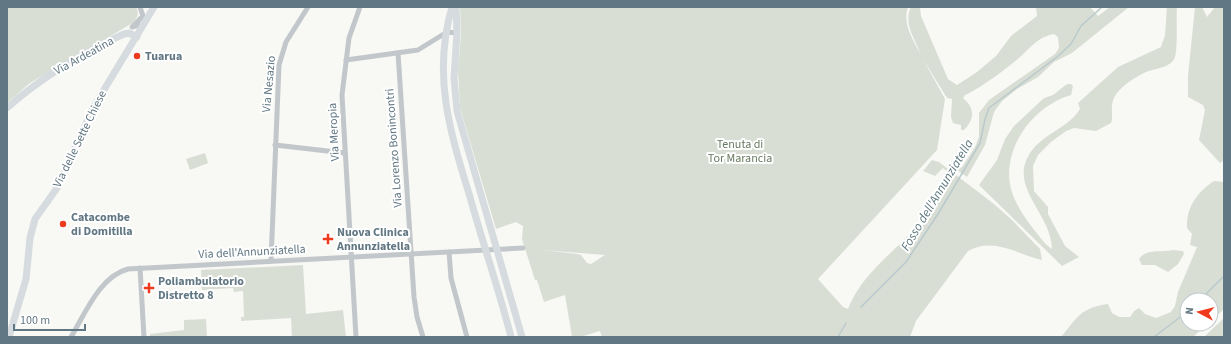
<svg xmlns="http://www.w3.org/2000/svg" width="1231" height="344" font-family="'Source Sans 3',sans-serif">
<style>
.green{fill:#d9ded4;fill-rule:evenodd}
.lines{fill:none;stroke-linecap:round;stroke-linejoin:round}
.stream{stroke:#b9c9cc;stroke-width:1.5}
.street{stroke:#c1c7ca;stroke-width:5}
.secondary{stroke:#d5dbde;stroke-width:7}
.poi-dot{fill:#f03a1d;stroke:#fff;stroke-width:1.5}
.labels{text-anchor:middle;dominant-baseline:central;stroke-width:4;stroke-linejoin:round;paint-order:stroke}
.street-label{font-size:12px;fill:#617783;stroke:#fff}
.poi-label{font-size:12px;font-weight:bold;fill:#617783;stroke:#fff;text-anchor:start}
.park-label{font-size:12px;fill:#687a60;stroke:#fff}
.water-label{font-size:13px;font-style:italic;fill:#5c777d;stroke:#fff}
</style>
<rect width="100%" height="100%" fill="#f8f8f5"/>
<g class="green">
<path d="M7 7H136C140 14 137 19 131 24L30 83 7 103Z"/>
<path d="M460 7H908C902 23 913 40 920 53 915 38 903 24 911 7H920L921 16 948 79 957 85 977 72 996 56 1011 36 1037 16 1036 7H1090L1098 16 1110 7H1129L1072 53 1054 62 1038 77 1017 89 1002 101 994 112 985 145 967 177 954 168 962 167 975 147 979 137V113L989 100 1055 54 1059 48 1058 37 1054 34C1039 36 1030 48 1019 58 1006 69 980 89 965 95L963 98C975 108 975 119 964 130H961V125L953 123 951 117 952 99 947 98 923 59 945 99 937 150 818 279 843 307 848 309C861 274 895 252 918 225 927 208 943 194 954 178L943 168 935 176 923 171 932 160 939 162 994 204 1012 220 1040 249 1042 260C1016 254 994 237 968 251L916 321 910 337H602L600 331 580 337H572L565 295 544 302 537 280H535L522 239 523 226 516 222 496 229 460 108 458 70 461 35ZM542 250 605 255 591 264 587 263 581 255 578 254Z"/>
<path d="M1167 7H1177C1176 19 1178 46 1175 57 1171 68 1156 68 1146 72 1134 78 1122 85 1115 96 1109 106 1114 116 1111 123L1096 131 1074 128 1066 131 1051 142 1038 155 1033 166 1034 191 1048 207V214L1065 246 1079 257 1062 266 979 185 997 160 1005 139 1014 126 1044 98 1053 95 1067 84H1071L1073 86 1071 95C1033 106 1001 149 1011 189 1016 206 1025 218 1035 231 1041 238 1044 244 1052 249 1052 213 1004 185 1033 149 1046 133 1069 127 1080 109L1078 103 1118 67 1161 47 1165 35Z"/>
<path d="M1195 7H1202L1207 17 1215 7H1224V160L1220 163 1199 140 1205 110 1203 105 1188 97V76Z"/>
<path d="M205 153 208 163 190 170 186 159Z"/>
<path d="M1214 181 1224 182V309L1211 321V300H1187V324H1207L1193 337H1061C1078 317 1080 308 1108 304L1112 313 1119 317H1130L1134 311 1139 308 1145 314 1156 318 1171 312 1175 306 1178 292 1197 247 1190 245 1192 234 1187 228C1186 208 1197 192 1214 181Z"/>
<path d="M1173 250 1183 251 1184 254 1178 264 1168 272 1155 265H1142L1139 259C1146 248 1162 253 1173 250Z"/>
<path d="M303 265 306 314 343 310 346 337H292L291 318 241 321V317H244L243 291 234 292 233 288 202 290 201 270Z"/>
<path d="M1224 318V337H1204Z"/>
<path d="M206 319 207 337H150V334L184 330V320Z"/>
</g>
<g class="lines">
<g class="stream">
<path d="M1200 300 1224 276"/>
<path d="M861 307 906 262 938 214 980 143 985 119 989 108 1057 57 1071 44 1081 26 1102 7"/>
<path d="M838 337 846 323"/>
<path d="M1154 337 1187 312"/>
</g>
<g class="street">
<path d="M140 7 143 16 132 27 139 25 143 26"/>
<path d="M398 53 414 297 417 317 423 337"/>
<path d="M346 60 418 50 447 32 457 33"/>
<path d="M275 145 345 153"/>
<path d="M449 252 451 278 467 337"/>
<path d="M271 261 279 65 286 42 308 7"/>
<path d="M140 268 144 337"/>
<path d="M71 337C85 314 100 276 128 269L523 248"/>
<path d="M356 337 342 95 349 38 360 7"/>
</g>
<g class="secondary">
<path d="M452 7C432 75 450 132 470 197 483 244 499 290 511 337"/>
<path d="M456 7 457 33 454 78 457 111 522 337"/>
<path d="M7 108C39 79 85 51 124 34L129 33 137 37"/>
<path d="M9 337 26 279 30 238 35 219 57 188 93 108 154 7"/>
</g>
</g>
<g class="poi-dot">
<circle cx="137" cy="56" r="4"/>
<circle cx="63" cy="224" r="4"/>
<path d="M326 233h4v4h4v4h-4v4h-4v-4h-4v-4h4z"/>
<path d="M147 282h4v4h4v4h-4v4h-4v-4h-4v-4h4z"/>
</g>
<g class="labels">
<g class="street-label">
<text transform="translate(84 56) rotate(-29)">Via Ardeatina</text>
<text transform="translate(269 84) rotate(-85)">Via Nesazio</text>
<text transform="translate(334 132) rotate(-93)">Via Meropia</text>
<text transform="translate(80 139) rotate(-64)">Via delle Sette Chiese</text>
<text transform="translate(394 148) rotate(-94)">Via Lorenzo Bonincontri</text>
<text transform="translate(252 252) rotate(-3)">Via dell'Annunziatella</text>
</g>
<g class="poi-label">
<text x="145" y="56">Tuarua</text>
<text x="71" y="217">Catacombe<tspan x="71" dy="14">di Domitilla</tspan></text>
<text x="337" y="232">Nuova Clinica<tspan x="337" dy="14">Annunziatella</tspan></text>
<text x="158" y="281">Poliambulatorio<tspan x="158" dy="14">Distretto 8</tspan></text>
</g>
<g class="park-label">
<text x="740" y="144">Tenuta di<tspan x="740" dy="14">Tor Marancia</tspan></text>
</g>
<g class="water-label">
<text transform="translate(937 195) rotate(-59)">Fosso dell'Annunziatella</text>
</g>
</g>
<rect width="1231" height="344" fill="none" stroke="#617783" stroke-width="16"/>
<g transform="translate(1199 312) rotate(277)"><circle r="19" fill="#ffffff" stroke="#c0c9cd"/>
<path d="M0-3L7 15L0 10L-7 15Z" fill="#f03a1d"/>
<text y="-6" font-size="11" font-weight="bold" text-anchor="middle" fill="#617783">N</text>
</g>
<path d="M14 324v6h71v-6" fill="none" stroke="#617783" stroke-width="2"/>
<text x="20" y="324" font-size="12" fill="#617783" stroke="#ffffff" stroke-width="3" paint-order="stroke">100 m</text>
</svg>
